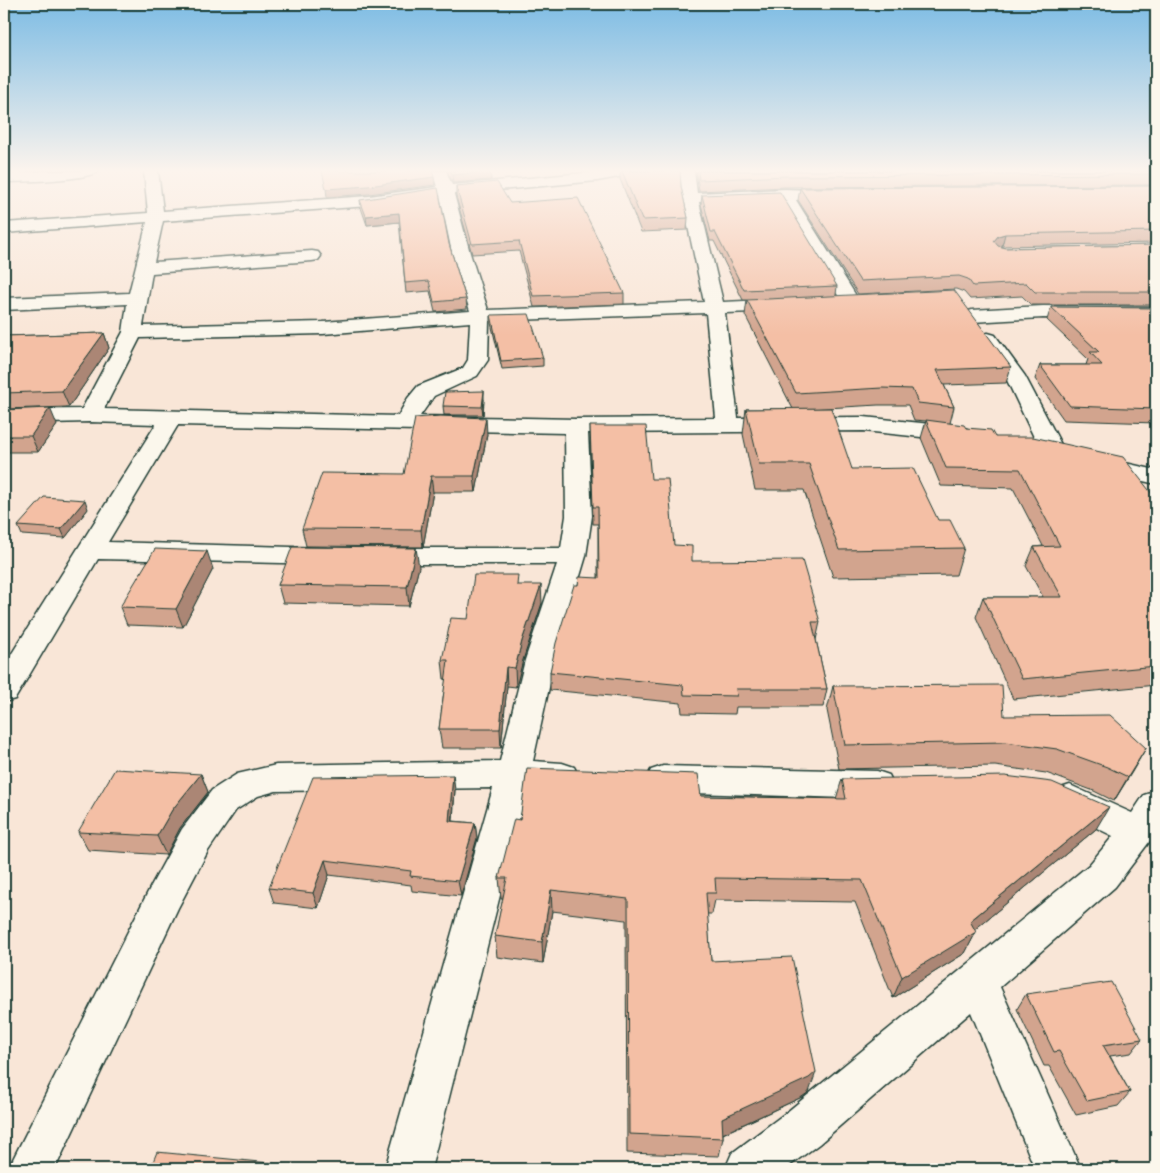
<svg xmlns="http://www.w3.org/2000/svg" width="1160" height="1173" font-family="'Indie Flower',sans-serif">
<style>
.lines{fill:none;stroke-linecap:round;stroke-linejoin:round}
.minor-casing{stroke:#1f3d34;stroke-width:3}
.minor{fill:#fbf7ec;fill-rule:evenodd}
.wall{fill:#d2a48e;stroke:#1f3d34}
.shaded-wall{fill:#ab8674;stroke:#1f3d34}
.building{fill:#f4bfa5;stroke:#1f3d34}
</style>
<rect width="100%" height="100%" fill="#f9e6d7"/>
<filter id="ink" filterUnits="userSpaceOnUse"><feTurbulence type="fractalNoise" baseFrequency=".02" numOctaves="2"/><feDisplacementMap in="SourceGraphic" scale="10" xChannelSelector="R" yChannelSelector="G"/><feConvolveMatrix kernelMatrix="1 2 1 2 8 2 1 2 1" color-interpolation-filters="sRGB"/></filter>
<g filter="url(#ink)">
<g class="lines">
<g class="minor-casing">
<g id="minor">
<path d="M46 171H98C91 180 19 182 4 182V174Z"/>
<path d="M144 171H158L163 211 369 196 437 187 432 171H446L452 185 605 171H637L635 174 597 181 454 194 470 253 488 310 704 302 682 198 680 171H694L697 193 785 189 842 191 845 194 842 197 837 199 796 200 860 302 858 306 851 308 844 306 842 302 781 200 699 202 723 302 783 299 790 301 792 305 790 309 783 311 725 313 738 418 864 417 959 427 967 429 970 434 967 439 959 441 864 431 588 433 592 516 586 556 555 660 533 761 562 763 574 767 579 776 574 785 562 789 527 788 431 1169H385L493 788 276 791 258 796 236 810 208 851 178 908 55 1169H8L152 884 182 829 212 790 237 774 276 765 500 761 525 660 557 564H379L370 562 366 556 370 550 379 548H561L566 516 565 433 178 425 108 542 326 548 335 550 339 556 335 562 326 564 98 559 15 699 4 702V666L156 424 90 422 4 424V410L82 409 123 332 127 304 4 310V298L129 293 147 222 4 233V223L148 213ZM440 195 452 253 470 311 323 322 143 326 152 273 312 261 318 260 321 256 318 252 312 251 154 262 163 221 369 206ZM706 313 716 418 576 419 420 416 434 396 477 376 488 360 489 321ZM470 322 468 360 463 368 418 386 408 398 398 416 104 409 140 338 323 334Z"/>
<path d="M1043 306 1156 307V319L1043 318 972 322 965 320 963 316 965 312 972 310Z"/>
<path d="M988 333 995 335 1025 376 1065 452 1061 457 1053 459 1045 457 1041 452 1005 376 978 339 981 335Z"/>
<path d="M1099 457 1156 470V484L1091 469 1087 464 1091 459Z"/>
<path d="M663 766 877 771 889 775 894 785 889 795 877 799 663 792 651 788 646 779 651 770Z"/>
<path d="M1070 785 1132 813 1144 795 1156 791V833L1115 887 1000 987 1081 1169H1035L971 1012 819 1144 785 1169H725L732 1153 787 1112 1089 865 1113 836 1058 809 1053 799 1058 789Z"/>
</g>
</g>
<use href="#minor" class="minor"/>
</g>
<g class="wall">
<path d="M447 171H490L491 180 453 183Z"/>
<path d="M620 171H680L681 187 688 218 687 230 641 232 620 179Z"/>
<path d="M696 171H1156V185L785 187 699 191Z"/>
<path d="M456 186 510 203 624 293V304L534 307 519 251 472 254 456 196Z"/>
<path d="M1156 186V243L1001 246 1006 248 1156 245V305H1031L1022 296 970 299 964 292 956 289 858 294 798 200 800 188Z"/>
<path d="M702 195 837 286 836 295 1011 367 1006 383 944 385 954 407 950 423 995 437 1156 499V685L1013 699 976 617 983 597H1043L1026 566 1034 547 1043 546 1013 488 941 486 921 438 926 421 914 420 908 405H878L809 409 852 469 938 520 964 548 956 575 833 577 804 490H755L743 434 746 409H793L745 315 747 300H743L714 241H710L701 204Z"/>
<path d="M360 200 449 244 466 299 467 309 435 312 430 291 406 293 399 222 367 225 361 208Z"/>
<path d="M1051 307 1156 308V423L1064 420 1035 379 1040 365H1086L1088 359 1047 320Z"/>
<path d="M491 315 543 358V366L502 369 491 323Z"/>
<path d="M104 333 109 348 69 407 4 409V336Z"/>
<path d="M484 399 483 415H444L443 406Z"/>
<path d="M4 410 57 425 38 452H4Z"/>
<path d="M590 426 651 479 674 545 692 561 820 622 816 640 827 689 823 707H736L735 714 682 713 681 703 550 690V672L578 585 598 578V524H593Z"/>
<path d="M487 434 476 492H433L423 547 306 546 302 529 404 474Z"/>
<path d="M88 509 65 538 22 535 18 526Z"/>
<path d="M419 567 409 606 283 603 278 585Z"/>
<path d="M213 569 183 627 127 625 120 607Z"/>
<path d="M518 585 542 603 523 660 516 687 507 686 501 748H442L439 729 446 679H444L442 660 468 619Z"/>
<path d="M833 686 1004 716 1146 748 1114 801 1094 791 1046 773 995 766 839 769 827 710Z"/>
<path d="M201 774 208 792 180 828 166 855 88 850 78 832Z"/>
<path d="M453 775 455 790 453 821 475 823 477 838 461 896 412 891 411 885 329 875 318 908 274 903 269 888Z"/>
<path d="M842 779 1096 829 974 930 976 932 965 953 893 998 855 902 715 900 712 914H707L711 961 809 1092 802 1097 723 1134V1138L719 1156 627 1153 626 920 552 911 543 963 497 957 495 936 503 899H501L499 878 520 820 701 796 836 799Z"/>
<path d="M1026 994 1142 1039 1131 1053 1110 1056 1130 1092 1118 1106 1076 1115 1049 1066H1044L1017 1009Z"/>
</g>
<g class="shaded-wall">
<path d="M490 171 491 180 453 183 452 175Z"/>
<path d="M434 177 435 185 369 194 327 197 326 189Z"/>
<path d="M399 213 400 222 367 225 366 216Z"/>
<path d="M1005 234 1002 246 994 248V241L998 236Z"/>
<path d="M104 333 109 348 69 407 62 391Z"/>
<path d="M484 391V399L483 415 482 407Z"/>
<path d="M50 408 57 425 38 452 31 436Z"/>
<path d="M486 418 487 434 476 492 474 476Z"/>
<path d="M431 476 433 492 423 547 421 530Z"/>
<path d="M85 500 88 509 65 538 61 529Z"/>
<path d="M416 548 419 567 409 606 407 587Z"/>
<path d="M207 551 213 569 183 627 176 609Z"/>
<path d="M541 585 542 603 523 660 516 687 515 668 522 641Z"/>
<path d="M506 667 507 686 501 748 500 729Z"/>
<path d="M1146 748 1132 772 1114 801 1128 777Z"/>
<path d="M201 774 208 792 180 828 166 855 157 836 172 810Z"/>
<path d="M453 775 455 790 451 836 449 821Z"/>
<path d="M1109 807 1096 829 962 940 976 932 965 953 893 998 902 977Z"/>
<path d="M475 823 477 838 461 896 458 881Z"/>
<path d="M325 860 329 875 318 908 313 893Z"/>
<path d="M551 890 552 911 543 963 542 942Z"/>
<path d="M816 1072 809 1092 802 1097 718 1136 722 1118Z"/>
</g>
<g class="building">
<path d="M322 171H432L434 177 368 186 326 189Z"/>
<path d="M451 171H490L452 175Z"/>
<path d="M622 171H680L681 187 688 218 642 220Z"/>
<path d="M698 171H1156V174L786 176 699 180Z"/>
<path d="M497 182 510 203 578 198 624 293 533 296 519 241 472 244 456 186Z"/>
<path d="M1156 186V231L1005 234 998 236 994 241 998 246 1006 248 1156 245V292H1035L1026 283 973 286 968 279 959 276 860 281 800 188Z"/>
<path d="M438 188 449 244 466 299 434 302 429 281 405 283 399 213 366 216 360 200Z"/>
<path d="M780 192 837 286 744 290 715 232H711L702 195Z"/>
<path d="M954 290 1011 367 937 370 954 407 918 403 912 389 882 388 796 393 747 300Z"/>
<path d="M1051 307 1156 308V409L1070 406 1040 365H1102L1090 352H1099Z"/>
<path d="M529 314 543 358 501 361 491 315Z"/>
<path d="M104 333 62 391 4 393V336Z"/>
<path d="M484 391 482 407 443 406 445 392Z"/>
<path d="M50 408 31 436H4V410Z"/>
<path d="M831 408 852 469 913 468 938 520H950L964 548 839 550 809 464H759L746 409Z"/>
<path d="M440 416 486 418 474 476H431L421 530 302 529 322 473 404 474 415 418Z"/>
<path d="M926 420 964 425 966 428 991 430 995 437H1033L1123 457 1156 499V666L1022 679 983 597H1062L1034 547 1060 546 1020 469 946 468Z"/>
<path d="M590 426H646L651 479H668L674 545 692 546V561L802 560 820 622H812L827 689H736L737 696 684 695 683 685 550 672 556 643 574 585H578L579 577 599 578 598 507H593Z"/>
<path d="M44 497 85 500 61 529 18 526Z"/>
<path d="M292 547 416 548 407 587 278 585Z"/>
<path d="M155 549 207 551 176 609 120 607Z"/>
<path d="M474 575H518L517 585H541L522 641 515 668 506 667 500 729H439L448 660H442L451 618 468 619Z"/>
<path d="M1002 685 1004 716 1110 715 1146 748 1128 777 1107 767 1057 749 1005 742 845 745 833 686Z"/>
<path d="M527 768 698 774 701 796 846 799 842 779 1005 776 1052 782 1109 807 970 921 976 932 902 977 862 880 715 878 716 893H706L711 961 792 957 816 1072 809 1078 722 1118 723 1138 629 1134 628 899 551 890 542 942 495 936 507 878H499L514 819 520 820Z"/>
<path d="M115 769 201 774 172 810 157 836 78 832Z"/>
<path d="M453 775 449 821 475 823 458 881 410 876 411 871 325 860 313 893 269 888 313 777Z"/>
<path d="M1111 982 1142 1039 1103 1045 1130 1092 1087 1101 1059 1051 1054 1052 1026 994Z"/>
<path d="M157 1152 331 1169H150Z"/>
</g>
</g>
<linearGradient id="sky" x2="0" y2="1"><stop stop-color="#7dbce4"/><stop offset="0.51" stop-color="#fcf4ed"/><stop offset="1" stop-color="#fcf4ed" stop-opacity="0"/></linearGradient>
<rect width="1160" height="335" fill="url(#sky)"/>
<rect width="1160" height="1173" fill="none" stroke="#fbf7ec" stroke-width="20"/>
<rect x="10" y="10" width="1140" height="1153" fill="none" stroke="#1f3d34" stroke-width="2" filter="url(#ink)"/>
</svg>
